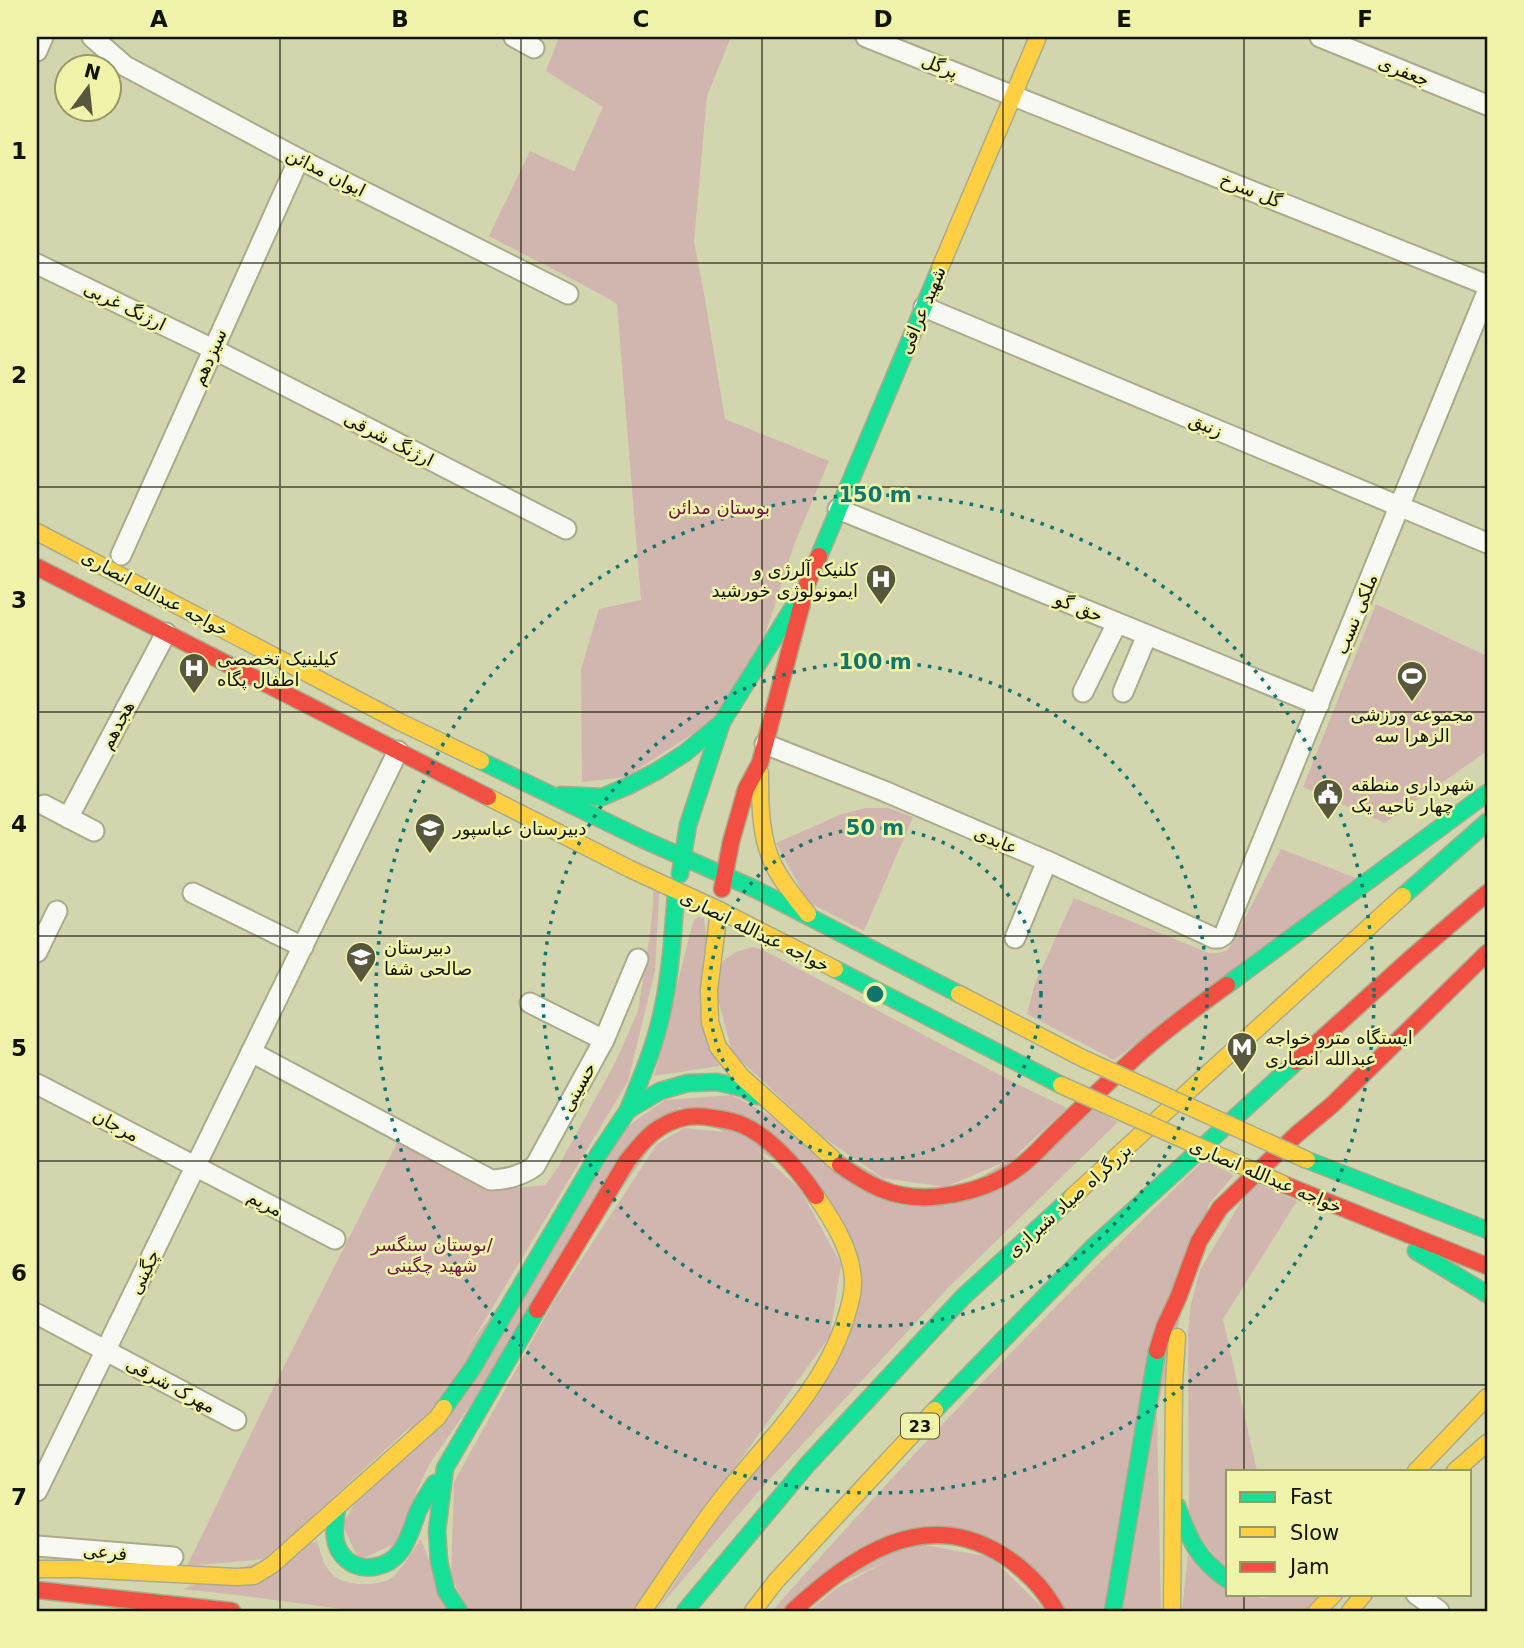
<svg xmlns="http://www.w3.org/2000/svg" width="1524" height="1648" font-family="'DejaVu Sans',Cairo,sans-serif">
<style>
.green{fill:#d1b6b0}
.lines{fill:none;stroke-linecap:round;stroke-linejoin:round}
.street-casing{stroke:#a9ab8b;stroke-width:23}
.fast-casing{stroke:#a9ab8b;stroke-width:19}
.slow-casing{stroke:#a9ab8b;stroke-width:19}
.jam-casing{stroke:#a9ab8b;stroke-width:19}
.street{stroke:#f8f9f3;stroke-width:19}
.fast{stroke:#16e098;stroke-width:16}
.slow{stroke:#ffcf43;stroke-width:16}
.jam{stroke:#f24e42;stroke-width:16}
.slow-bridge-casing{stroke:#a9ab8b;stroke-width:19;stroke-linecap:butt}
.slow-bridge{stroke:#ffcf43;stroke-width:16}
.grid{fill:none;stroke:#121300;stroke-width:2;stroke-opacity:0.55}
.ring{fill:none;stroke:#0f766e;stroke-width:3.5;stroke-dasharray:3.5 7}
.labels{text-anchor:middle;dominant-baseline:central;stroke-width:5;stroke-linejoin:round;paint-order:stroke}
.shield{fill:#f0f4aa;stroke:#555633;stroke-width:2}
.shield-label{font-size:16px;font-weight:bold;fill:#121300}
.street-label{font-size:18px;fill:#121300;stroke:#f0f4aa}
.park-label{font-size:18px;fill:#6c1447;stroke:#f0f4aa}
.poi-label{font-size:18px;fill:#121300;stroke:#f0f4aa;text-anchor:start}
.centre{fill:#0f766e;stroke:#f0f4aa;stroke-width:3.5}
.ring-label{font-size:21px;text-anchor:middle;font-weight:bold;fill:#0f766e;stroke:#f0f4aa;stroke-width:5;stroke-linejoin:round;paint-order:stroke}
.neatline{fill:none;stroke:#121300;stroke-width:2.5}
.grid-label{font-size:23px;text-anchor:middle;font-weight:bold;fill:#121300}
</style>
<rect width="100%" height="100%" fill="#d3d5ae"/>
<g class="green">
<path d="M559 37H731L707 96 694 242 703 288 725 419 829 461 794 545 765 635 714 720 626 777 582 782 581 669 599 609 641 600 617 304 591 289 489 236 530 151 574 171 603 107 546 71Z"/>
<path d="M1376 604 1487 656V751L1385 823 1303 787Z"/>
<path d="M865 808H888L913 817 864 931 808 902 776 843 842 814Z"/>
<path d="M1281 849 1356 878 1114 1060 1027 1014 1035 983 1074 898 1209 953H1219L1228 950Z"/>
<path d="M653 880H660L655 971 628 1081 434 1405 266 1559 187 1566 281 1372 399 1139 483 1185 514 1188 545 1185 557 1169 616 1061 638 1011 650 934 653 905Z"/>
<path d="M699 917 704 918 719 1066 654 1076 692 926 695 919Z"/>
<path d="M753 947 763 950 1017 1084 1067 1108 1012 1159 945 1187 883 1178 820 1135 732 1052 715 988 723 961 736 952Z"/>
<path d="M732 1095 933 1206 1093 1109 1118 1122 947 1289 758 1492 656 1611 856 1311 820 1185 679 1107 430 1463 419 1486 397 1543 359 1560 342 1524 353 1507 628 1126 665 1100Z"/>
<path d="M684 1128 738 1133 800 1189 841 1264 830 1336 631 1611H469L451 1577 454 1482 553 1303 657 1144Z"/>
<path d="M1204 1160 1234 1175 1209 1204 1106 1611H1065L956 1529 780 1611H772C910 1455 1054 1305 1204 1160Z"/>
<path d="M1253 1182 1297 1201 1223 1319 1257 1471H1228V1574L1189 1522 1188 1332 1191 1304 1200 1270Z"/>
<path d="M1156 1376 1161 1611H1120Z"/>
<path d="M421 1539 448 1611H357L253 1597 183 1589 317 1541C321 1553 323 1566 333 1575 345 1586 378 1587 391 1578 401 1572 413 1549 421 1539Z"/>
<path d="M919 1544 991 1557 1046 1611H809L837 1588Z"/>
<path d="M1188 1555 1228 1590V1594H1239L1263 1598 1289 1594H1322L1305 1611H1182Z"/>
</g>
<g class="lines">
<g class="street-casing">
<g id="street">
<path d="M92 37 125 66 299 159 568 294"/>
<path d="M514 37 534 48"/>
<path d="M866 37 1487 285"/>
<path d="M1320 37 1487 105"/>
<path d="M37 51 43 37"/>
<path d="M37 264 213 349 566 529"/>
<path d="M924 307 1487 543"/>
<path d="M838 509 1319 705"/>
<path d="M121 555 299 159"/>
<path d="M1083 692 1117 623"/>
<path d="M1123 692 1147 635"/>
<path d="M765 744 884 791 1047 861 1214 938H1219L1224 935 1487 292"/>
<path d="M44 805 94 831"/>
<path d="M68 818 166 633"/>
<path d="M193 893 303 947"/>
<path d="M1015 938 1047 861"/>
<path d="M37 952 57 911"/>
<path d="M604 1040 638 959"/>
<path d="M251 1052 491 1180C508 1179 521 1176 535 1166L604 1040 530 1003"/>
<path d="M37 1084 335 1239"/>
<path d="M37 1314 236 1420"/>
<path d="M37 1491 398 751"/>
<path d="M37 1546 173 1557"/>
<path d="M1416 1594 1439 1611"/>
</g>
</g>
<g class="fast-casing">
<g id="fast">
<path d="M819 556 940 268"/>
<path d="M481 761 642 839 755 889 959 994"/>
<path d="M561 795 602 797 628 786 657 771 685 753 721 723"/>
<path d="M680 874 688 825 722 722 792 609"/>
<path d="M1403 896 1487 822"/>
<path d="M835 969 1061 1085"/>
<path d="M1227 985 1487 793"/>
<path d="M628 1110C641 1078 655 1046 662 1012 671 972 673 932 676 892"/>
<path d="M1307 1160 1487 1230"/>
<path d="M1416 1251 1487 1294"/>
<path d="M444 1408 472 1369 598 1155 628 1110 660 1091 688 1083 717 1082 743 1088 757 1096"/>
<path d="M935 1410 1093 1247 1296 1062"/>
<path d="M1177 1506C1189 1539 1198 1560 1228 1580"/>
<path d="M337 1509C334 1527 331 1547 347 1560 354 1566 364 1568 373 1567 403 1563 409 1536 418 1511 423 1501 429 1492 435 1483"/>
<path d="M459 1611 446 1591 439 1561 437 1531 445 1468 537 1310"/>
<path d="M685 1611 807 1465 963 1297 1072 1197"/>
<path d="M1113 1611 1157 1351"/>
</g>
</g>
<g class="slow-casing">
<g id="slow">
<path d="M940 268 1038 37"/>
<path d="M37 532 400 722 481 761"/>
<path d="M760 773C760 800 760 829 769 854 777 877 794 896 808 914"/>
<path d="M488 797 630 869 719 910 835 969"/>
<path d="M719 910 709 990 710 1022 718 1047 741 1076 840 1165"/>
<path d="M959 994 1082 1058"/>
<path d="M1072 1197 1403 896"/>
<path d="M1416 1471 1487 1397"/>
<path d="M1455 1471 1487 1443"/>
<path d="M37 1569H77L237 1577 254 1576 272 1565 437 1418 444 1408"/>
<path d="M643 1611C668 1575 692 1537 719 1502 763 1445 820 1394 844 1324 848 1311 853 1298 853 1283 853 1252 833 1221 816 1196"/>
<path d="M753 1611 776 1581 935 1410"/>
<path d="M1172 1611 1174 1384 1177 1337"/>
<path d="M1317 1611 1334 1594"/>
<path d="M1350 1611 1364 1594"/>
</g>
</g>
<g class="jam-casing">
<g id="jam">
<path d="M37 567 488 797"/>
<path d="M722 889 731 842 746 789 760 763 807 584 819 556"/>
<path d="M1296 1062 1410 959 1487 893"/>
<path d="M840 1165C853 1174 866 1183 881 1189 924 1207 986 1193 1022 1165 1033 1156 1043 1145 1053 1135 1079 1110 1105 1085 1131 1061 1161 1033 1194 1009 1227 985"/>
<path d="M1283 1184 1487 1266"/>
<path d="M537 1310 627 1161C637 1149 647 1135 661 1127 677 1117 695 1114 713 1118 720 1119 727 1120 734 1122 765 1130 799 1170 816 1196"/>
<path d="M1157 1351 1164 1328 1178 1298 1199 1241 1220 1208 1296 1135 1332 1105 1487 953"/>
<path d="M37 1590 232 1611"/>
<path d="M793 1611C852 1557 922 1506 1001 1554 1025 1569 1043 1587 1056 1611"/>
</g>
</g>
<use href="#street" class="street"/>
<use href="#fast" class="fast"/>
<use href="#slow" class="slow"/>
<use href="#jam" class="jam"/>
<g class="slow-bridge-casing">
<g id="slow-bridge">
<path d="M1082 1058 1307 1160"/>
<path d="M1061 1085 1283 1184"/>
</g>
</g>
<use href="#slow-bridge" class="slow-bridge"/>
</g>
<path class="grid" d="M280 37V1611M521 37V1611M762 37V1611M1003 37V1611M1244 37V1471M37 263H1487M37 487H1487M37 712H1487M37 936H1487M37 1161H1487M37 1385H1487M1244 1594V1611"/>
<g class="ring">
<circle cx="875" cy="994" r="166"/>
<circle cx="875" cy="994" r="332"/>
<circle cx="875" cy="994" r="499"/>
</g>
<defs>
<g id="hospital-pin" transform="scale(1.575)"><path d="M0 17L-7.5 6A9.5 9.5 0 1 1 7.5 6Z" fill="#56573d" stroke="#f0f4aa"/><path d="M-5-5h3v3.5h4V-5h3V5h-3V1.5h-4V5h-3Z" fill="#fff"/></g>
<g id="stadium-pin" transform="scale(1.575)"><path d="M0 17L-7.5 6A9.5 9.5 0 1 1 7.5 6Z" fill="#56573d" stroke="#f0f4aa"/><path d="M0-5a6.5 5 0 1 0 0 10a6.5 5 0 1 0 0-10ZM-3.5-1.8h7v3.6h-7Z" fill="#fff"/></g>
<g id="civic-pin" transform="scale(1.575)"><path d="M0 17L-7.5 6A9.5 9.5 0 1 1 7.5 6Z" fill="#56573d" stroke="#f0f4aa"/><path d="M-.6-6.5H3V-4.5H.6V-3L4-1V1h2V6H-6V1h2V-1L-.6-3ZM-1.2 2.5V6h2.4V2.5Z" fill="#fff"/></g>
<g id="school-pin" transform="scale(1.575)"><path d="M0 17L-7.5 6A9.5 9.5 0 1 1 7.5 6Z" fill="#56573d" stroke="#f0f4aa"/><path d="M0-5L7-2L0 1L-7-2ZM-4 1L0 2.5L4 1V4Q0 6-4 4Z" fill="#fff"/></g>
<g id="metro-pin" transform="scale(1.575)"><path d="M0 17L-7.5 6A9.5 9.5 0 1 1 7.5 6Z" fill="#56573d" stroke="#f0f4aa"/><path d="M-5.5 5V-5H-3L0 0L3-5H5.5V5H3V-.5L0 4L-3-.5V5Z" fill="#fff"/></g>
</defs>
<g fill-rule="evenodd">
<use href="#hospital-pin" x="881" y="579"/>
<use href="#hospital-pin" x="194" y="668"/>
<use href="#stadium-pin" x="1412" y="676"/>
<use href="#civic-pin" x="1328" y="794"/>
<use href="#school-pin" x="430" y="828"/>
<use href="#school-pin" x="361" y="957"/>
<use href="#metro-pin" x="1242" y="1047"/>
</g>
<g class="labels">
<rect class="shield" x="901" y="1413.5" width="38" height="25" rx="5"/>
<g class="shield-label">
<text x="920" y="1426">23</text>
</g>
<g class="street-label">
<text transform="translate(940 66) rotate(22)">پرگل</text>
<text transform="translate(1404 71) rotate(22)">جعفری</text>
<text transform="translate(326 172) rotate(27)">ایوان مدائن</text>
<text transform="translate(1251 190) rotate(22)">گل سرخ</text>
<text transform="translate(125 306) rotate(26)">ارژنگ غربی</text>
<text transform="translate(922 310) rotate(-67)">شهید عراقی</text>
<text transform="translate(209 357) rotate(-66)">سیزدهم</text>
<text transform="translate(1206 425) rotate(23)">زنبق</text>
<text transform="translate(389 439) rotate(27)">ارژنگ شرقی</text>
<text transform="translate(155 593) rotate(28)">خواجه عبدالله انصاری</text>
<text transform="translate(1079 607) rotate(22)">حق گو</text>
<text transform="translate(1356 614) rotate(-68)">ملکی نسب</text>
<text transform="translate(117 725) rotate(-62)">هجدهم</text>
<text transform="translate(996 840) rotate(23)">عابدی</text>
<text transform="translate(755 931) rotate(26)">خواجه عبدالله انصاری</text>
<text transform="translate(578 1087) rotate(-61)">حسینی</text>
<text transform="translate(116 1125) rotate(28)">مرجان</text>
<text transform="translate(1266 1176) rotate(23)">خواجه عبدالله انصاری</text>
<text transform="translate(1069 1200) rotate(-42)">بزرگراه صیاد شیرازی</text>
<text transform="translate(265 1203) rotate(27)">مریم</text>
<text transform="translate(144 1272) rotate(-64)">چگینی</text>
<text transform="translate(171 1385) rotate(28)">مهرک شرقی</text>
<text transform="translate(105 1552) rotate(5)">فرعی</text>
</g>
<g class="park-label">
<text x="719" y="507">بوستان مدائن</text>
<text x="432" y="1244">بوستان سنگسر/<tspan x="432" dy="21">شهید چگینی</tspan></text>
</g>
<g class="poi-label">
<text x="858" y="569" text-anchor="end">کلنیک آلرژی و<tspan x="858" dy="21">ایمونولوژی خورشید</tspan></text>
<text x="217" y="658">کیلینیک تخصصی<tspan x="217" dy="21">اطفال پگاه</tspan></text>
<text x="1412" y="714" text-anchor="middle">مجموعه ورزشی<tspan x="1412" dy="21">الزهرا سه</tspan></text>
<text x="1351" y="784">شهرداری منطقه<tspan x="1351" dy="21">چهار ناحیه یک</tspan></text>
<text x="453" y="828">دبیرستان عباسپور</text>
<text x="384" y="947">دبیرستان<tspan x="384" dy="21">صالحی شفا</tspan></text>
<text x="1265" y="1037">ایستگاه مترو خواجه<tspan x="1265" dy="21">عبدالله انصاری</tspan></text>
</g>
</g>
<circle cx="875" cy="994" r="10" class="centre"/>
<g class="ring-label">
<text x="875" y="502">150 m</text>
<text x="875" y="669">100 m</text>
<text x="875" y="835">50 m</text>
</g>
<rect width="1524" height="1648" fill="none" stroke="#f0f4aa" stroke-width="77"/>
<rect x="1226" y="1470" width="245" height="126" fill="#f0f4aa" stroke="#979a66" stroke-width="2"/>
<rect x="1240" y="1492" width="35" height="10" fill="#16e098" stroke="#979a66" stroke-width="2"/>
<text x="1290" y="1504" font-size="21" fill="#121300">Fast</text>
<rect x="1240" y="1527" width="35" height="10" fill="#ffcf43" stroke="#979a66" stroke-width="2"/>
<text x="1290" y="1540" font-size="21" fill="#121300">Slow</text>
<rect x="1240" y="1562" width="35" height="10" fill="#f24e42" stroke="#979a66" stroke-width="2"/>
<text x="1290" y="1574" font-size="21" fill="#121300">Jam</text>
<g transform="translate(88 88) rotate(15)"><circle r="33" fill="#f0f4aa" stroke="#979a66" stroke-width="2"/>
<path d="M0-5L12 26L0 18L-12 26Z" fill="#56573d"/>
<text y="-10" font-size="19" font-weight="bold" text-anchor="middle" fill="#121300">N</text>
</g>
<rect x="38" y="38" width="1448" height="1572" class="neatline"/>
<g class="grid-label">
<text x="159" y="27">A</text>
<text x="400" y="27">B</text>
<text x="641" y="27">C</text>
<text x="883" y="27">D</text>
<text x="1124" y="27">E</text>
<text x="1365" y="27">F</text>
<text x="19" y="159">1</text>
<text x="19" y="383">2</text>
<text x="19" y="608">3</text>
<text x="19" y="832">4</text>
<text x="19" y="1056">5</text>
<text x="19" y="1281">6</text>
<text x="19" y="1505">7</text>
</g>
</svg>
